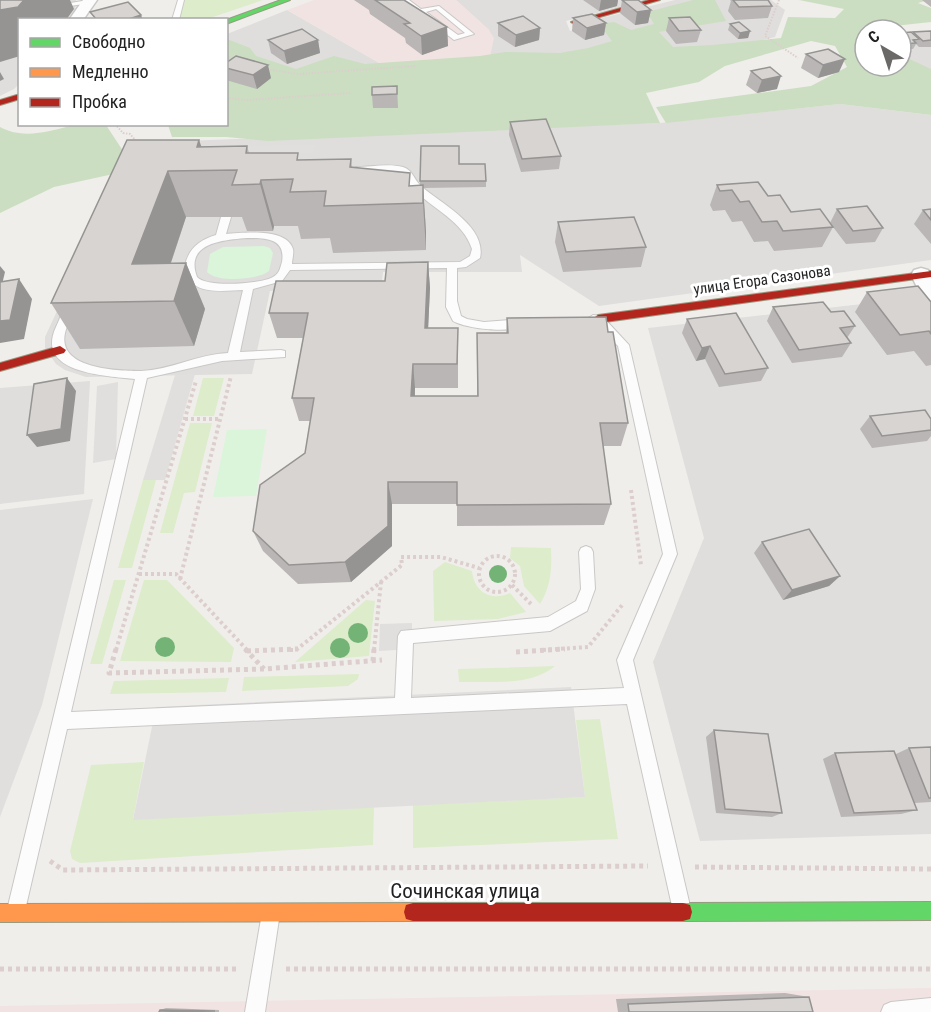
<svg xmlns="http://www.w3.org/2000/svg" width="931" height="1012" font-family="'Roboto Condensed',sans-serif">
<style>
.residential{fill:#dfdedc}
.commercial{fill:#f1e3e1}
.grass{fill:#ddeccb}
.forest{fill:#cbdec1}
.park{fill:#daf5da}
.parking{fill:#e0dfde}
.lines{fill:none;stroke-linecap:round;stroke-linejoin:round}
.lane-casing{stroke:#c9c8c7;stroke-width:2}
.street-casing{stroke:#c9c8c7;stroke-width:3}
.fast-casing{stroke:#999a82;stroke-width:2}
.slow-casing{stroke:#999a82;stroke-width:2}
.jam-casing{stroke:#999a82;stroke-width:2}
.path-far2{stroke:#dccecd;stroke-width:2;stroke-dasharray:1.5 1.5;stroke-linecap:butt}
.path-far1{stroke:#dccecd;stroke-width:4;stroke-dasharray:3 3;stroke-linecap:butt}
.path{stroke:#dccecd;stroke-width:5;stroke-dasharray:4 4;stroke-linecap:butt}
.lane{fill:#fdfcfc;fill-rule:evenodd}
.street{fill:#fdfcfc;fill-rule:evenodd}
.fast{fill:#63d668;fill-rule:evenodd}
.slow{fill:#ff974d;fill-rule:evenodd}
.jam{fill:#b3261e;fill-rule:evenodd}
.tree{fill:#73b476}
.wall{fill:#b9b6b5}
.shaded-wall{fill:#969493}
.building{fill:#d7d4d2;stroke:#969493;stroke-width:1.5}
.labels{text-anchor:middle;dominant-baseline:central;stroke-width:6;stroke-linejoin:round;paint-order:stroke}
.far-street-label{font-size:15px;fill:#222;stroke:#fff}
.near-street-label{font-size:21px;fill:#222;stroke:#fff}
</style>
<rect width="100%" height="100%" fill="#f0eeeb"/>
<g class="residential">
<path d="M0 0H76L75 10 68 19 20 20 19 84 14 89 0 96Z"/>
<path d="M456 0H647L566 21 570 31 591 26 590 21 675 0H771L785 10 775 37 717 51 489 62V30Z"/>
<path d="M287 10 395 72 227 124V34Z"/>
<path d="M931 36V93L901 66V38Z"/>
<path d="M840 104 931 115V260L599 306 520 255 522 272H383L381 289 270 291 252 374 86 377 65 370 56 364 45 348V337L100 218 158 142 660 123Z"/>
<path d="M916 298 931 322V834L700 841 653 662 704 538 648 328Z"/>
<path d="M90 381 84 494 0 504V388Z"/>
</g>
<g class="commercial">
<path d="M314 0H456L489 30 494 38 489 62 395 72 287 10Z"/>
<path d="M931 988V1012H0V1006Z"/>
</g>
<g class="grass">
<path d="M185 0H263L207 19 179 20Z"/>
<path d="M203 378H224L214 416H193Z"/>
<path d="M190 423H212L195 492 184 493 173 533H160Z"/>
<path d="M143 480H156L132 568H118Z"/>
<path d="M511 547 551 548C552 569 551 586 540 604L524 586 520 566 510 558Z"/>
<path d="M445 562 472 571C474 592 491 602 510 593L526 612 498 619 434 621 433 571Z"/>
<path d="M114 580H126L102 664H90Z"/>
<path d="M144 580H167L234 648 231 662 120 661Z"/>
<path d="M366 600 375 601 369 656 295 662Z"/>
<path d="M555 666C530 687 490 681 459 682L458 669Z"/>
<path d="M359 674 358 679 348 686 242 691 244 677Z"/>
<path d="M229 678 226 692 110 694 114 681Z"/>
<path d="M600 719 618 839 413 848V805L585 797 576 720Z"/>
<path d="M144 762 133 819 374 807 373 845 80 863 72 859 70 851 91 765Z"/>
</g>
<g class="forest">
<path d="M693 0H715L726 21 659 32 673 47 712 45 781 38 788 17 835 18 844 9 799 0H928L918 3 931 8V22L885 27 882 30H865V66H901V55L931 69V115L840 104 666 123 656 107 811 86 847 67 835 46 811 41 725 66 699 82 646 93 660 123 268 141 226 137H172L168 125 226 124 227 39 250 48 256 56 296 69 334 56 365 64 480 56 505 52 560 53 588 48 612 41 599 24 614 22 631 30 654 24 647 12Z"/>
<path d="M74 125H106L127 157 118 173 54 187 0 213V127C24 140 49 131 74 125Z"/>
</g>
<g class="park">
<path d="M264 246 270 248 273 253 269 271C258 280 218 283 207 272L210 254 223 247Z"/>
<path d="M267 429 256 496 213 497 227 430Z"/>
</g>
<g class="parking">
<path d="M315 145 313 153 166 154 169 147Z"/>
<path d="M195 374 165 480H143L175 375Z"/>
<path d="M118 382 116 459 93 463 97 386Z"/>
<path d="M93 499 42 705 0 817V510Z"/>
<path d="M412 623V649L379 651 380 624Z"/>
<path d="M571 687 585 797 133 820 156 707Z"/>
</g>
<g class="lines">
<g class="lane-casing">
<g id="lane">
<path d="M88 0 91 1V3L56 8 53 6Z"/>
<path d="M178 0H184L179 20H172Z"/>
<path d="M402 0H409L421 9 439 6 474 34 454 40ZM436 9 465 33 458 35 426 12Z"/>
<path d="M356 167C370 167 389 163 403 167 413 170 414 180 421 186 441 204 487 226 480 258L466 267 457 268V301L461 316 467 319 484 322 523 319 529 323C516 335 467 329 453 321L446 307 447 268 290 270 282 281 253 289 240 352 281 350 285 351V357L222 361 147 378 71 712 395 698 398 636 401 631 548 617 576 601 581 589 579 552 581 548 586 546 591 548 593 552 595 589 587 611 550 631 413 643 411 698 624 688 617 660 663 554 618 346 595 323 587 319 593 315 602 316 629 345 677 554 633 660 690 906 688 913 681 915 674 913 672 906 627 704 67 729 26 906 24 913 17 915 10 913 8 906 135 379C108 376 34 374 56 327 60 319 63 307 71 303L76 307C73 315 67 324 65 333 57 369 117 371 141 371 170 370 199 354 228 353L243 290C221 291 187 296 185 266 188 249 199 240 216 235L221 217 226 214 231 217 226 234C243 233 286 227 293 249 294 253 292 260 292 264L460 262 470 256 472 249C463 221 433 209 413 189 407 184 406 175 399 172H353L351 170ZM247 238C265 238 286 238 282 262 280 268 280 273 273 277 261 284 207 288 197 277 184 242 225 240 247 238Z"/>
<path d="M270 910 277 912 279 919 265 1012H245L261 919 263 912Z"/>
<path d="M931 998V1012H881L884 1005 891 1002Z"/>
</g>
</g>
<g class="street-casing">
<g id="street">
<path d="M83 0H97L83 20H69Z"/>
<path d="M921 268 928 270 931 274V301L923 299 911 275 914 270Z"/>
</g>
</g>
<g class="fast-casing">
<g id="fast">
<path d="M281 0H290L226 24V20Z"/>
<path d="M931 902V920L683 921 676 919 674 912 676 905 683 903Z"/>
</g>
</g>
<g class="slow-casing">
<path id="slow" d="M413 903 420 905 422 912 420 919 413 921 0 922V904Z"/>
</g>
<g class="jam-casing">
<g id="jam">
<path d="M649 0H660L575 24 571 22Z"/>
<path d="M20 94V99L0 105V100Z"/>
<path d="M931 271V277L598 323 592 319 598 315Z"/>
<path d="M60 346 66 350 64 353 0 371V363Z"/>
<path d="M413 903H683L690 905 692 912 690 919 683 921H413L406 919 404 912 406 905Z"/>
</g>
</g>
<g class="path-far2">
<path d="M779 0 765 36 798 58"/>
<path d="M226 55 237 61"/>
<path d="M264 69 298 74 416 66"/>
<path d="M226 98 247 100 351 93"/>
<path d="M115 124 123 133 130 134 137 142"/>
</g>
<g class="path-far1">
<path d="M185 419H220"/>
<path d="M631 490 641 565"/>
<circle cx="497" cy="574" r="18"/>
<path d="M139 574H176L247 650"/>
<path d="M180 579 231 376"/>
<path d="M512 585 531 604"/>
<path d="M116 650 196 381"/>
<path d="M290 650H296L402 565 401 557H441L479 568"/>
<path d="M374 650 381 582"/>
<path d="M543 650 588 647 623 604"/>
</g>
<g class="path">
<path d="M116 649 109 673 264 669 382 660"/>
<path d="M245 649 264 669"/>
<path d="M247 651 298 649"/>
<path d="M516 652 565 649"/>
<path d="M373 661 374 649"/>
<path d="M50 861 63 870 648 866"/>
<path d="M695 867 931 869"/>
<path d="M0 969H239"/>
<path d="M286 969H931"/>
</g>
<use href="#lane" class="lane"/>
<use href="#street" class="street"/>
<use href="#fast" class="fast"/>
<use href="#slow" class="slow"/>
<use href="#jam" class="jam"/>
</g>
<g class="tree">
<circle cx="498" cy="574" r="9"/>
<circle cx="358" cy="633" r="10"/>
<circle cx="165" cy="647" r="10"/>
<circle cx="340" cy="648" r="10"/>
</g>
<g class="wall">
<path d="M354 0H404L447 27 448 46 422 55 406 43 405 38 370 14 369 10Z"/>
<path d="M583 0H618L617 6 599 11Z"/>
<path d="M622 0 651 10 648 23 635 25 620 13Z"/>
<path d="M730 0H768L772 6 768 18 735 20 728 11 731 1Z"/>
<path d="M922 0H931V7Z"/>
<path d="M573 18 606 23 604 35 585 40 572 31Z"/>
<path d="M669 18 701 30 697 42 676 44 666 31Z"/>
<path d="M498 23 540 28 539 40 515 47 498 36Z"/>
<path d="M730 24 750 31 748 38 738 39 728 30Z"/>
<path d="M931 31V47H919L916 44 913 49 901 50V33L912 34 913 32Z"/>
<path d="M268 40H318L320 53 287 64 271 53Z"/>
<path d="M806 54 839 72 818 78 801 68Z"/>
<path d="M226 63 271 78 257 89 226 80Z"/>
<path d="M751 71 777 89 757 93 746 85Z"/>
<path d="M397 86 398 108H373L372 95Z"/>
<path d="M510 122 561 156 559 169 521 172 509 135Z"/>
<path d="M127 140 202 147 247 146 249 153 299 160 351 159 352 167 411 186H420V181L459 164 486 181V187L423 188 426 232V250L333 253 330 238 301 239 298 226H274L273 231H247L242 217H186L171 263H186L205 309 194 346 80 349 51 303Z"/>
<path d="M717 185 768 196 791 212 833 227 822 247 774 251 768 241 754 242 742 221 732 222 725 210 713 211 710 205Z"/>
<path d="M837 209 883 228 875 242 846 244 830 223Z"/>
<path d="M931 209V244L914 224 923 210Z"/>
<path d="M558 222 646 247 641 267 563 272 555 242Z"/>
<path d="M428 262 430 288 428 328 458 353V388H415V396H477V333H506L507 318 608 332 628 423 621 446H603L611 504 604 525 457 526V504H392V546L351 582 298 584 263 551 253 531 305 453 310 421H299L292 398 303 338H277L269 313 385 281Z"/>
<path d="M867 292 931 302V365L926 366 914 351 887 355 855 312Z"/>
<path d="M773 307 831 312 855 326 847 338 851 343 842 357 792 363 767 321Z"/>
<path d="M687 319 768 368 761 381 719 387 705 359 696 361 682 333Z"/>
<path d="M870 416 931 419V436L927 441 872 448 860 429Z"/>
<path d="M762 542 840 576 829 586 783 600 754 553Z"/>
<path d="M714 730 782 813 772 817 716 813 706 737Z"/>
<path d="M931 747V802L914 803 917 810 901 814 841 817 823 759 835 753 896 754 909 748Z"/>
<path d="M785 993 809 997 813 1012H618L616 999Z"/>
<path d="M166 1008 219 1010V1012H159L160 1010Z"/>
</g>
<g class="shaded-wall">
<path d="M24 0H70L74 9 66 20H20V56L0 62V10Z"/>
<path d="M601 0H618L617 6 599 11Z"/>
<path d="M651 10 648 23 635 25 637 12Z"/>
<path d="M141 15 143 20H126Z"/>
<path d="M606 23 604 35 585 40 587 28Z"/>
<path d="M447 27 448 46 422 55 421 36Z"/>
<path d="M540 28 539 40 515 47 516 35Z"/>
<path d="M750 31 748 38 738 39 740 33Z"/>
<path d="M318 40 320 53 287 64 284 51Z"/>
<path d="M845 59 839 72 818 78 823 65Z"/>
<path d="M268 65 271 78 257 89 253 75Z"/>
<path d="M0 72 4 79 0 81Z"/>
<path d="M781 76 777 89 757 93 762 80Z"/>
<path d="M199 140 210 170 197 147Z"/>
<path d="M168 171 186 217 158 301 132 264Z"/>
<path d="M261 180 274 226 273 231 260 184Z"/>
<path d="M423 185 426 232V250L423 203Z"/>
<path d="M428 262 430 288 427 353 425 328Z"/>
<path d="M186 263 205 309 194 346 174 301Z"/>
<path d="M0 266 5 272 0 293Z"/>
<path d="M19 279 32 299 24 339 0 343V321Z"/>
<path d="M710 346 705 359 696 361 702 348Z"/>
<path d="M413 364 415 388 414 420 411 396Z"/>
<path d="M67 378 76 391 70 441 37 447 27 435Z"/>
<path d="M388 482 392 504V546L351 582 345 562Z"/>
<path d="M840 576 829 586 783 600 792 590Z"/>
</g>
<g class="building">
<path d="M0 0H24L18 7 0 10Z"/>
<path d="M375 0H404L447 27 421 36 404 24 410 23Z"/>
<path d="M622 0H638L651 10 637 12Z"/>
<path d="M733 0H768L772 6 739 7Z"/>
<path d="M128 2 141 15 126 20H97L90 12Z"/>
<path d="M592 14 606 23 587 28 573 18Z"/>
<path d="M523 16 540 28 516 35 498 23Z"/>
<path d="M690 17 701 30 679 31 669 18Z"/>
<path d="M739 22 750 31 740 33 730 24Z"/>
<path d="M302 29 318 40 284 51 268 40Z"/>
<path d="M931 31V40L923 41 913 32Z"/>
<path d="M911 32 919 39 913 40 916 43 903 44 901 42V33Z"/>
<path d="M828 49 845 59 823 65 806 54Z"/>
<path d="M236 56 268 65 253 75 226 68V63Z"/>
<path d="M770 67 781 76 762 80 751 71Z"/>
<path d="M397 86V94L372 95V87Z"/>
<path d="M546 119 561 156 522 159 510 122Z"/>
<path d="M127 140H199L197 147 247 146 246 153H298L297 160 351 159 350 167 410 173 409 186 423 185V203L324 206 326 191 290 192 293 179 261 180 260 184 232 185 237 170 168 171 132 264 186 263 174 301 51 303Z"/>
<path d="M421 146H459V164H485L486 181H420Z"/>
<path d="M758 182 768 196 780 195 791 212 820 209 833 227 783 231 777 221 762 222 749 201 740 202 732 190 720 191 717 185Z"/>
<path d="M867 206 883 228 853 231 837 209Z"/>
<path d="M931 209V220L923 210Z"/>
<path d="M634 217 646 247 566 252 558 222Z"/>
<path d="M428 262 425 328H458L457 364H413L411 396H478L477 333H508L507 318 606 317 608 332H613L628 423H600L611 504 457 505V482H388V526L345 562 289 565 253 531 260 485 305 453 314 398H292L308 313H269L276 281H385L387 263Z"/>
<path d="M19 279 10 320 0 321V282Z"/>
<path d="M918 286 931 302V334L929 331 900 335 867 292Z"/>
<path d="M823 302 831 312 844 311 855 326 840 328 851 343 799 350 773 307Z"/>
<path d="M736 313 768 368 725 374 710 346 702 348 687 319Z"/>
<path d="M67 378 61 429 27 435 34 384Z"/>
<path d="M925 410 931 419V430L882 436 870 416Z"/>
<path d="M809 529 840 576 792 590 762 542Z"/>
<path d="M714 730 768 734 782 813 725 809Z"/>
<path d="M931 747V798H929L909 748Z"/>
<path d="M894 751 917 810 854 813 835 753Z"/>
<path d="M809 997 813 1012H629L628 1004Z"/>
<path d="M160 1010 215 1011 159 1012Z"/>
</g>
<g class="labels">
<g class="far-street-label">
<text transform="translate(762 280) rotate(-8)">улица Егора Сазонова</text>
</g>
<g class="near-street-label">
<text x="465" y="891">Сочинская улица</text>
</g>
</g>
<rect x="18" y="18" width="210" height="108" fill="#ffffff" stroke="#a7a7a7" stroke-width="1.5"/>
<rect x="30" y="38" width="30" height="9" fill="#63d668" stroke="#a7a7a7" stroke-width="1.5"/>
<text x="72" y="48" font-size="18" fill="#222222">Свободно</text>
<rect x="30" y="68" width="30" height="9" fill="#ff974d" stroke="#a7a7a7" stroke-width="1.5"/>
<text x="72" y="78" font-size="18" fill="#222222">Медленно</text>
<rect x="30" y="98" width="30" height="9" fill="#b3261e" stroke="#a7a7a7" stroke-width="1.5"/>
<text x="72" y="108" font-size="18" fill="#222222">Пробка</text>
<g transform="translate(883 48) rotate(321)"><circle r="28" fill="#ffffff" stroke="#a7a7a7" stroke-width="1.5"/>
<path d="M0-4.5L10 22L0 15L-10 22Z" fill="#6a6968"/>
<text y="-9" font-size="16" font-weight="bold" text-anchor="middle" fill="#222222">С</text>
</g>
</svg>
